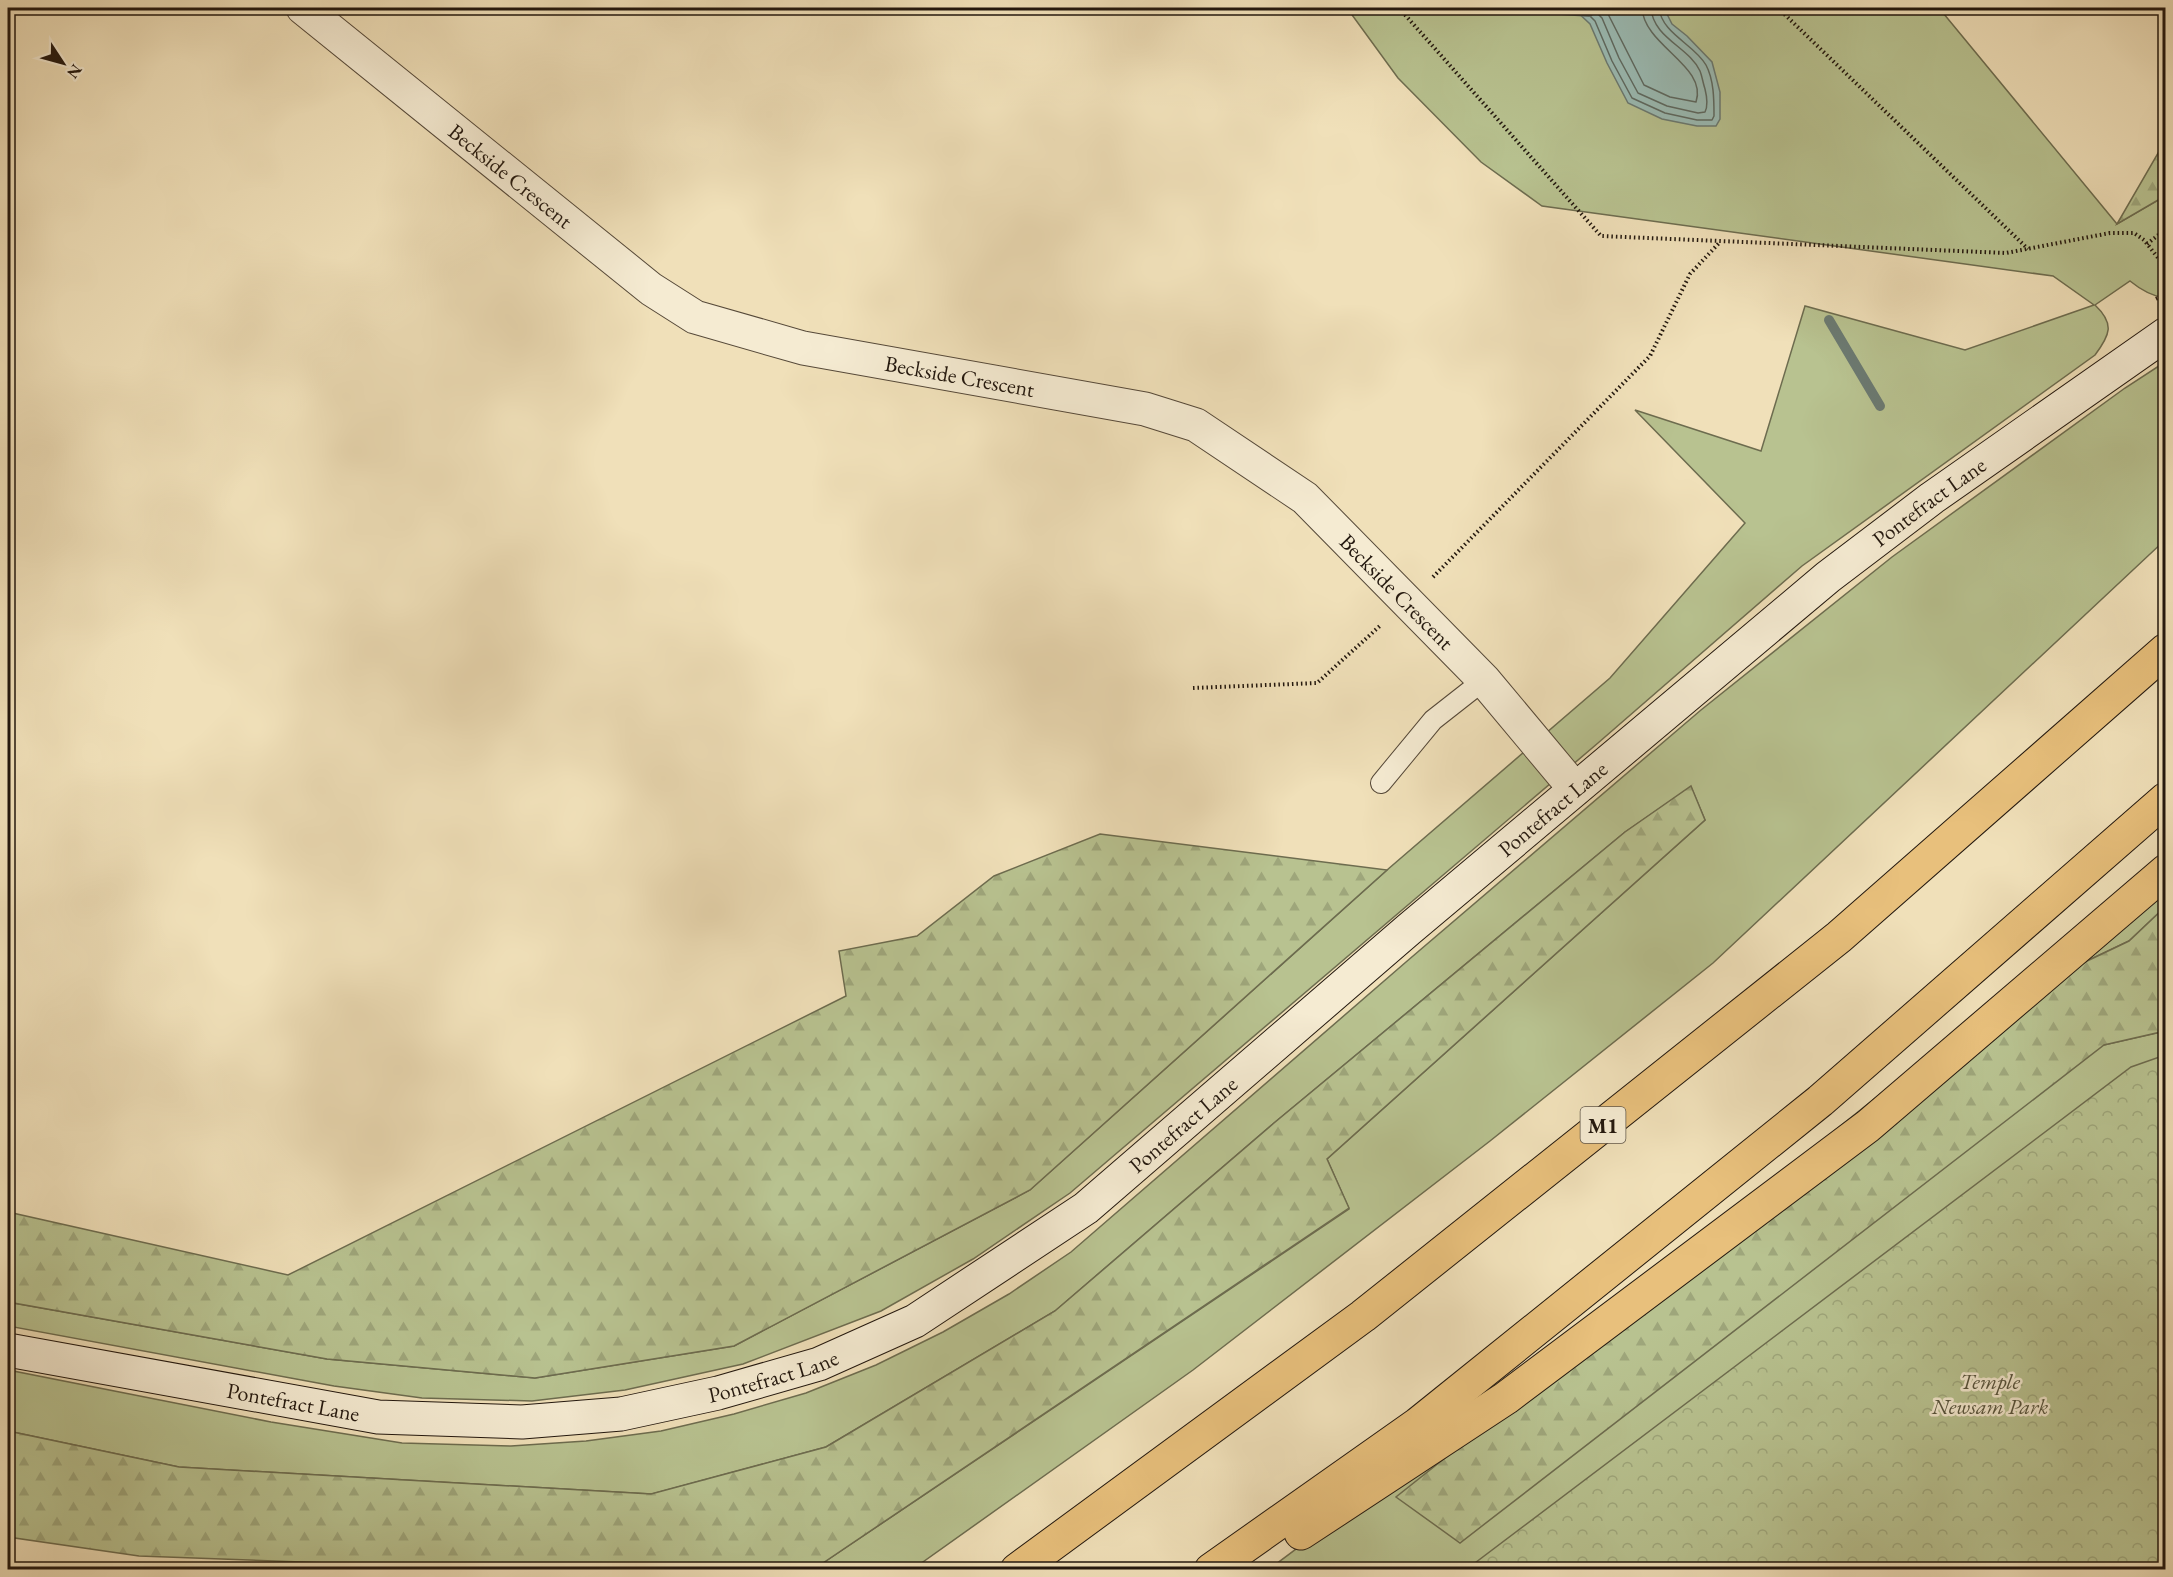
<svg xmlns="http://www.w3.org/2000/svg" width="2173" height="1577" font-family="'EB Garamond',serif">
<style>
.grass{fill:#b8c290;stroke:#6d6c4f;stroke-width:1.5}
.forest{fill:url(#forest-firs);stroke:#6d6c4f;stroke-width:1.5}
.park{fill:url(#park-crowns);stroke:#6d6c4f;stroke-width:1.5}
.water{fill:#9bbcb5;stroke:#6b7a72;stroke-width:1.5}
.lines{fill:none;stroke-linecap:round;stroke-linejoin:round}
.shore{stroke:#5e6a62;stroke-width:1.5}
.stream{stroke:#6b7a72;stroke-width:10}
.lane-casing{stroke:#564939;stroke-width:22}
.street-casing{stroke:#564939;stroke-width:35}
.secondary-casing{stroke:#22170e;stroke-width:35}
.highway-casing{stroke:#22170e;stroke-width:35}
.path{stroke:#22170e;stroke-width:4;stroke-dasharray:1.5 3;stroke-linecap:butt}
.lane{stroke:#f5ebd2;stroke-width:20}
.street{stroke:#f5ebd2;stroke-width:33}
.secondary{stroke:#f5ebd2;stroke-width:33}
.highway{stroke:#e8c07c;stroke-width:33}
.labels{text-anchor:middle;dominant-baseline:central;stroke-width:5;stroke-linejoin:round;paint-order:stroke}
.shield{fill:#f5ebd2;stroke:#615749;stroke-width:1.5}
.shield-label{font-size:21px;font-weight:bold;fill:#22170e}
.street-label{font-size:22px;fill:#22170e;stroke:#f5ebd2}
.park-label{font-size:22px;font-style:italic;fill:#56533c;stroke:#f5ebd2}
</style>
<defs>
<pattern id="forest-firs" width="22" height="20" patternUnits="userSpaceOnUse" patternTransform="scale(1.5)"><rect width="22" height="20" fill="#b8c290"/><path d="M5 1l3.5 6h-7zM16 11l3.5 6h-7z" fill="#9ea67b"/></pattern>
<pattern id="park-crowns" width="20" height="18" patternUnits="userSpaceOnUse" patternTransform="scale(1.5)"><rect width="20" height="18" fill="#b8c290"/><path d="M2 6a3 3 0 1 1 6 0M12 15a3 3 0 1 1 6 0" fill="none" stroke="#9ea67b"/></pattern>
</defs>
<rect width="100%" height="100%" fill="#f0e0b9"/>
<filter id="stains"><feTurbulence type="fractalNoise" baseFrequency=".00333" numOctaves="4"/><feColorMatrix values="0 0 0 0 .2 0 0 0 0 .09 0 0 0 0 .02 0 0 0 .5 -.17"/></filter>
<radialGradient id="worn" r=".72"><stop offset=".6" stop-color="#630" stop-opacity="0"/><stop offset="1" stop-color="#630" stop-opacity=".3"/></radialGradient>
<g class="grass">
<path d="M1347 8H1939L2117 224 2165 196V298C2151 296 2141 290 2130 281L2095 305C2115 324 2110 335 2095 355L1802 566 1598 743 1070 1193 973 1259 881 1311 743 1364 625 1390 532 1401 422 1398 334 1386 8 1326V1302L327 1359 535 1378 734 1346 1030 1190 1387 870 1610 678 1745 523 1635 410 1761 451 1805 306 1965 350 2094 305 2053 276 1542 206 1481 162 1398 78Z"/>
<path d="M2165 362V540L1713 963 1490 1141 1193 1370 913 1569H814L1349 1209 1327 1159 1705 820 1691 787 1625 832 1274 1123 1055 1311 826 1447 652 1494 179 1467 8 1431V1370L271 1422 402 1443 511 1446 586 1441 661 1431 734 1414 806 1393 876 1365 943 1332 1009 1294 1071 1252 1406 962 1701 710 1892 557 2125 388Z"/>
<path d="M2165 853V907L2129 941 2045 981 2104 1045 2161 1032 2165 1024V1336L1802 1569 1268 1570 1542 1365 1929 1055Z"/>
</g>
<g class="forest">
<path d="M2165 141V196L2117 224Z"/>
<path d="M1691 786 1705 820 1327 1159 1349 1208 814 1569H490L139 1556 8 1537V1431L179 1467 651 1494 826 1447 1055 1311 1274 1123 1625 832Z"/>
<path d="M1100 834 1387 870 1030 1190 734 1346 535 1378 327 1359 8 1302V1212L288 1275 846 996 839 951 917 936 994 876Z"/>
<path d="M2165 907V1031L2104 1045 1460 1543 1396 1497 2045 981 2129 941Z"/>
</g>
<path class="park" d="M2165 1055V1569H1467L2131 1067Z"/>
<path class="water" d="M1573 8H1664L1672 24 1687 36 1712 62 1720 92V119L1716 126H1697L1662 119 1628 103 1607 63 1590 24Z"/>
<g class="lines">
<g class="shore">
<path d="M1582 8 1595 21 1612 61 1632 98 1665 113 1697 120H1712L1714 116C1714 100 1714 80 1706 65 1694 44 1662 34 1659 8"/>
<path d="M1592 8 1602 18 1619 58 1638 93 1667 106 1698 113 1705 112C1708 106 1707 97 1705 89 1703 83 1702 76 1700 71 1689 47 1653 38 1651 8"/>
<path d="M1605 8 1644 85 1670 97 1696 102C1708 66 1644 46 1642 8"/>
</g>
<g class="stream">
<path d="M1534 8 1589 12"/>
<path d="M1829 320 1880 406"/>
</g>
<g class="lane-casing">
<path id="lane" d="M1381 783 1433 720 1484 680"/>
</g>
<g class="street-casing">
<g id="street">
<path id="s1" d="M303 8 651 289 695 317 803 348 1145 409 1196 425 1305 498 1484 680 1575 789"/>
</g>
</g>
<g class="secondary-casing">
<g id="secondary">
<path id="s2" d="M8 1350 378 1417 522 1422 621 1414 718 1393 819 1364 915 1321 1086 1208 1408 930 1828 577 1932 498 2166 334"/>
</g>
</g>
<g class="highway-casing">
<g id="highway">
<path d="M1301 1533 1506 1398 1868 1126 2166 871"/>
<path d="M1017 1570 1363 1316 1839 937 2166 650"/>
<path d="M1211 1570 1418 1424 1820 1101 2166 799"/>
</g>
</g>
<g class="path">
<path d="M1399 8 1601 236 2006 253 2110 233H2134L2144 240 2166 268"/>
<path d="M1778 8 2028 249"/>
<path d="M2147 244 2166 229"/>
<path d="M2156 299 2166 294"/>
<path d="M1433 577 1650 356 1690 274 1720 242"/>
<path d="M1193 688 1317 683 1381 625"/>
</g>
<use href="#lane" class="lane"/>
<use href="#street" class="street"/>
<use href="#secondary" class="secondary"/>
<use href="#highway" class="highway"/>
</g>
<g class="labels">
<rect class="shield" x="1580.5" y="1107" width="45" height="36" rx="4.5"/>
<g class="shield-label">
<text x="1603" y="1125">M1</text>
</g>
<g class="street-label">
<text stroke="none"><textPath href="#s1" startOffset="267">Beckside Crescent</textPath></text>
<text stroke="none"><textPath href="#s1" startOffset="771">Beckside Crescent</textPath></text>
<text stroke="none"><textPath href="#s2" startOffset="2234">Pontefract Lane</textPath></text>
<text stroke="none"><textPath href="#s1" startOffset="1275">Beckside Crescent</textPath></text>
<text stroke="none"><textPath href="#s2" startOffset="1748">Pontefract Lane</textPath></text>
<text stroke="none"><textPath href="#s2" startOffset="1262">Pontefract Lane</textPath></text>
<text stroke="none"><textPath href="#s2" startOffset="776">Pontefract Lane</textPath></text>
<text stroke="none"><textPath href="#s2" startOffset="290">Pontefract Lane</textPath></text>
</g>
<g class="park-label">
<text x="1990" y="1381">Temple<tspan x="1990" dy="25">Newsam Park</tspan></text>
</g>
</g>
<rect width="2173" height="1577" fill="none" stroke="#f0e0b9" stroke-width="30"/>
<rect x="9" y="9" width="2155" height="1559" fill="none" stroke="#22170e" stroke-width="3"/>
<rect x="15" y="15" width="2143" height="1547" fill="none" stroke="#22170e" stroke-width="1.5"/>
<g transform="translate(63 63) rotate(126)" stroke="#f5ebd2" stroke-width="4.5" paint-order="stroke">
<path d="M0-4.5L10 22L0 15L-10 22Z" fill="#22170e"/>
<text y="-9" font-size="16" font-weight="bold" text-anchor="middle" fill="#22170e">N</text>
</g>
<rect width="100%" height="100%" filter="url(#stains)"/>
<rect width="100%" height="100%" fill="url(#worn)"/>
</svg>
